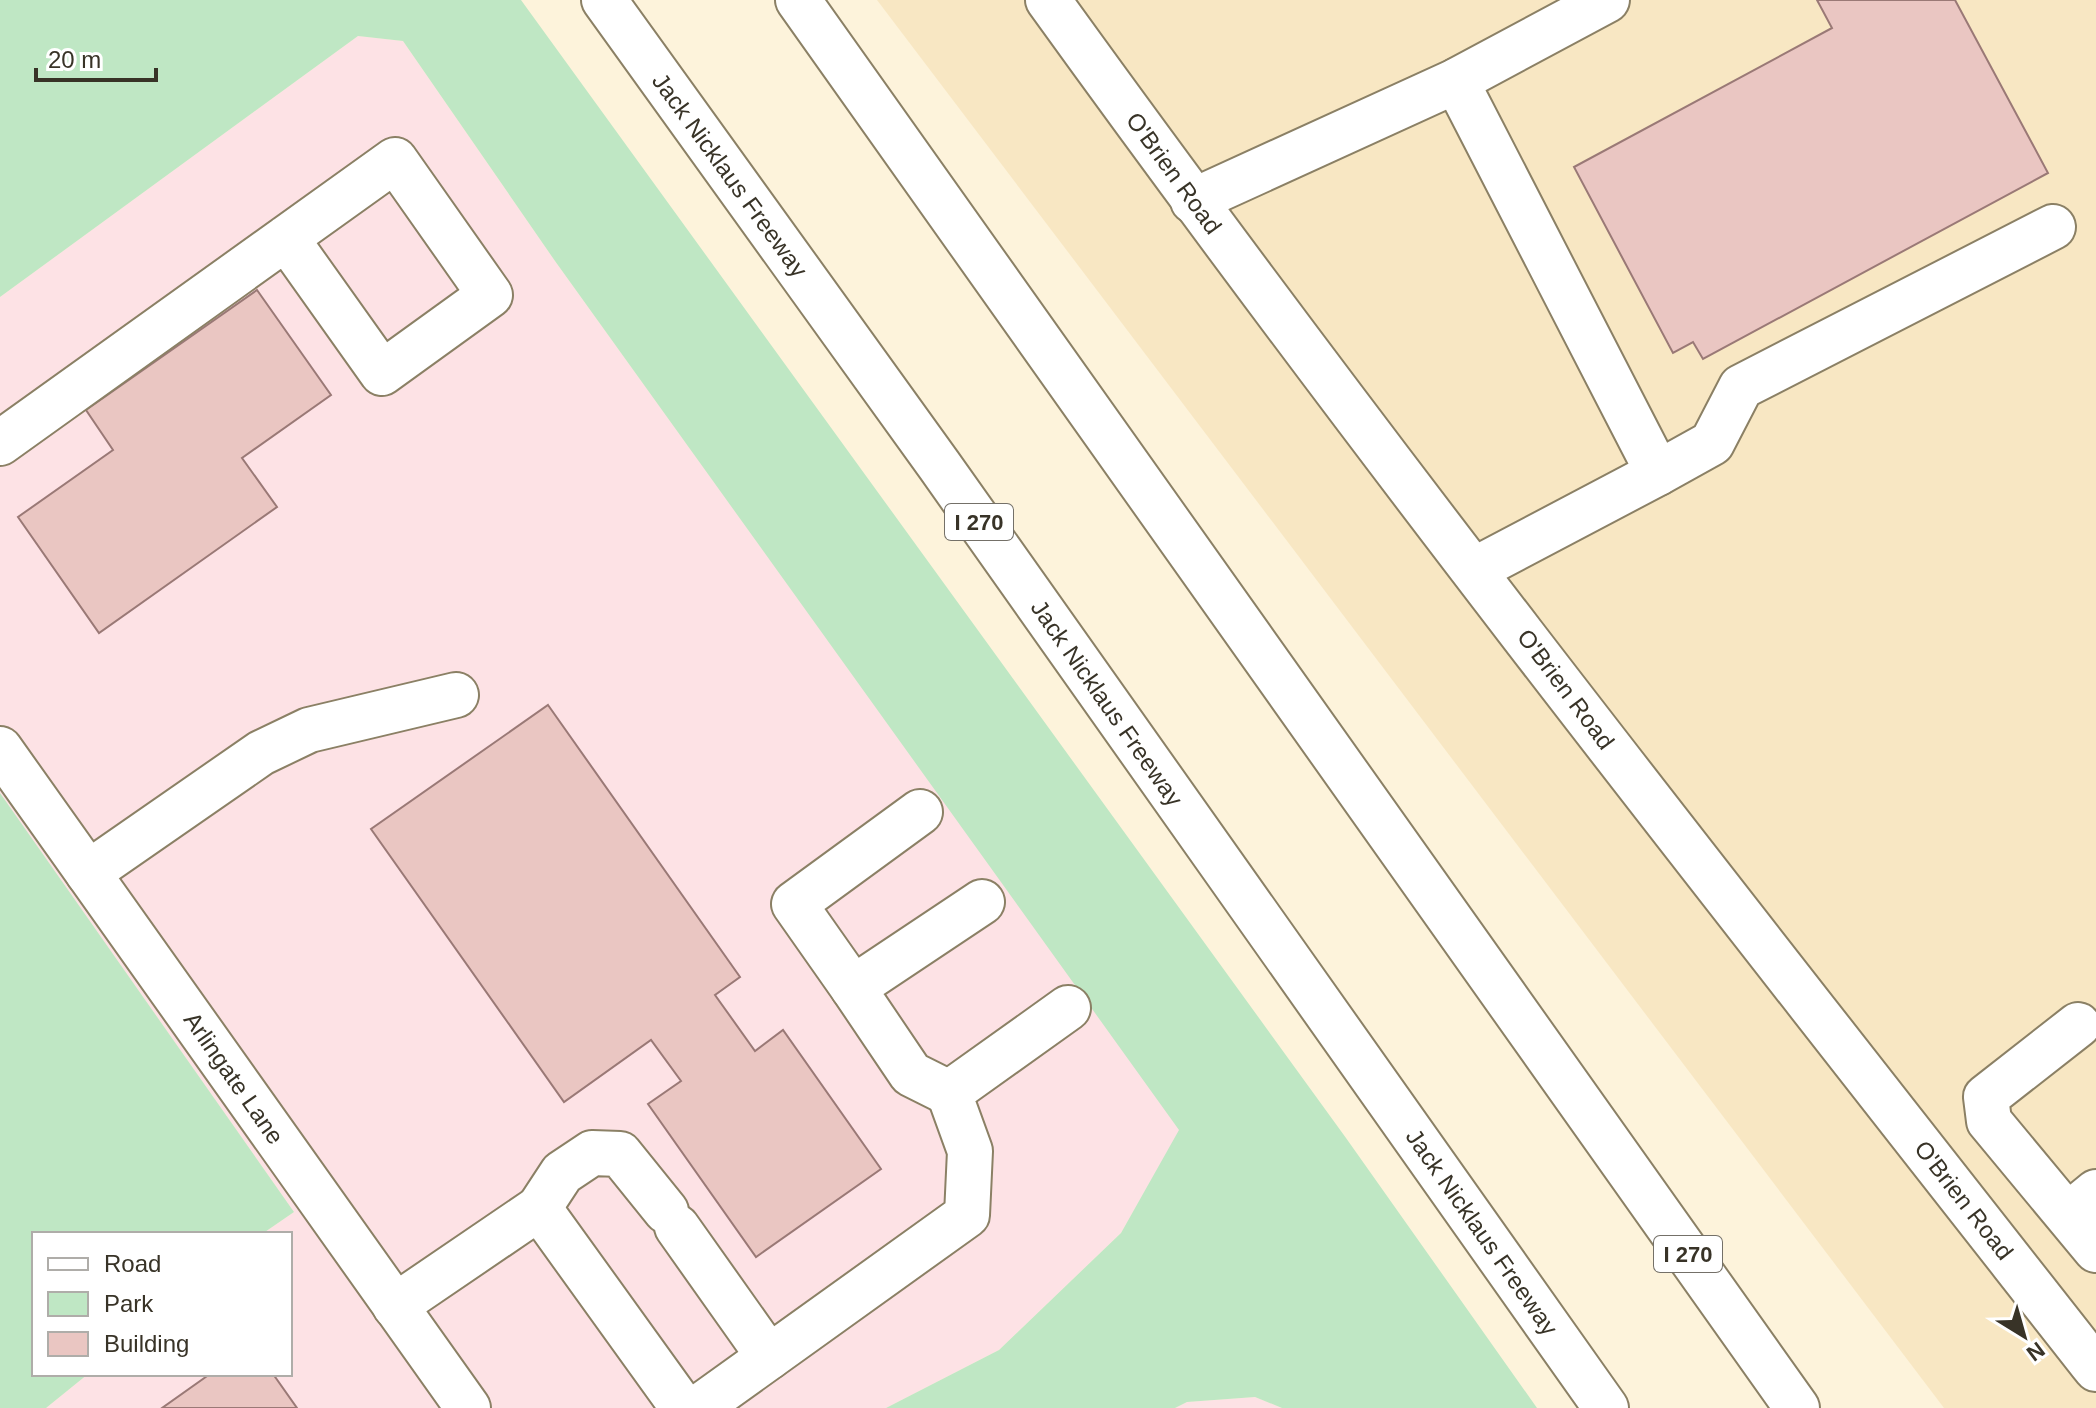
<svg xmlns="http://www.w3.org/2000/svg" width="2096" height="1408" font-family="Arial,sans-serif">
<style>
.commercial{fill:#fde2e5}
.built{fill:#f8e7c3}
.green{fill:#bfe7c4}
.building{fill:#eac6c2;stroke:#9a7976;stroke-width:2}
.lines{fill:none;stroke-linecap:round;stroke-linejoin:round}
.minor-casing{stroke:#8b8065;stroke-width:48}
.highway-casing{stroke:#8b8065;stroke-width:48}
.minor{stroke:#fff;stroke-width:44}
.highway{stroke:#fff;stroke-width:44}
.labels{text-anchor:middle;dominant-baseline:central;stroke-width:6;stroke-linejoin:round;paint-order:stroke}
.shield{fill:#fff;stroke:#747068;stroke-width:2}
.shield-label{font-size:22px;font-weight:bold;fill:#383327}
.street-label{font-size:24px;fill:#383327;stroke:#fff}
</style>
<rect width="100%" height="100%" fill="#fdf3db"/>
<g class="commercial">
<path d="M358 36 403 41 555 261 1180 1130 1121 1233 999 1350 886 1408H46L88 1374H290V1234H262L294 1212 0 793V297Z"/>
<path d="M1255 1397 1282 1408H1175L1187 1402Z"/>
</g>
<path class="built" d="M877 0H2096V1408H1944Z"/>
<g class="green">
<path d="M0 0H521L1346 1138 1537 1408H1282L1255 1397 1187 1402 1175 1408H886L999 1350 1121 1233 1179 1130 555 261 403 41 358 36 0 297Z"/>
<path d="M0 793 294 1212 262 1234H34V1374H88L46 1408H0Z"/>
</g>
<g class="building">
<path d="M1817 0H1955L2048 173 1703 359 1693 342 1673 353 1574 167 1832 28Z"/>
<path d="M257 290 331 395 242 458 277 507 99 633 18 517 113 450 86 410Z"/>
<path d="M548 705 740 977 715 995 755 1051 783 1030 881 1169 756 1257 648 1104 681 1081 651 1040 564 1102 371 829Z"/>
<path d="M210 1374H273L297 1408H162Z"/>
</g>
<g class="lines">
<g class="minor-casing">
<g id="minor">
<path d="M1048 0C1384 466 1741 917 2096 1369"/>
<path d="M1456 81 1658 473 1474 570"/>
<path d="M1193 201 1456 81 1607 0"/>
<path d="M0 443 395 160 490 295 382 373 286 238"/>
<path d="M1658 473 1712 443 1741 387 2053 227"/>
<path d="M0 749 468 1408"/>
<path d="M88 873 261 753 309 730 456 695"/>
<path d="M853 988 794 904 920 812"/>
<path d="M2078 1025 1986 1097 1989 1121 2096 1250"/>
<path d="M949 1093 911 1074 853 988 982 902"/>
<path d="M539 1208 562 1173 592 1153 620 1154 666 1211"/>
<path d="M2068 1215 2096 1192"/>
<path d="M677 1227 769 1357"/>
<path d="M395 1306 539 1208 683 1408"/>
<path d="M698 1408 967 1215 970 1151 949 1093 1068 1008"/>
</g>
</g>
<g class="highway-casing">
<g id="highway">
<path d="M604 0 939 465 1606 1408"/>
<path d="M798 0 1797 1408"/>
</g>
</g>
<use href="#minor" class="minor"/>
<use href="#highway" class="highway"/>
</g>
<g class="labels">
<g class="shield">
<rect x="945" y="504" width="68" height="36" rx="6"/>
<rect x="1654" y="1236" width="68" height="36" rx="6"/>
</g>
<g class="shield-label">
<text x="979" y="522">I 270</text>
<text x="1688" y="1254">I 270</text>
</g>
<g class="street-label">
<text transform="translate(1174 173) rotate(54)">O'Brien Road</text>
<text transform="translate(730 175) rotate(54)">Jack Nicklaus Freeway</text>
<text transform="translate(1566 689) rotate(53)">O'Brien Road</text>
<text transform="translate(1107 703) rotate(55)">Jack Nicklaus Freeway</text>
<text transform="translate(234 1078) rotate(55)">Arlingate Lane</text>
<text transform="translate(1964 1200) rotate(52)">O'Brien Road</text>
<text transform="translate(1482 1232) rotate(55)">Jack Nicklaus Freeway</text>
</g>
</g>
<rect x="32" y="1232" width="260" height="144" fill="#ffffff" stroke="#afada9" stroke-width="2"/>
<rect x="48" y="1258" width="40" height="12" fill="#ffffff" stroke="#afada9" stroke-width="2"/>
<text x="104" y="1272" font-size="24" fill="#383327">Road</text>
<rect x="48" y="1292" width="40" height="24" fill="#bfe7c4" stroke="#afada9" stroke-width="2"/>
<text x="104" y="1312" font-size="24" fill="#383327">Park</text>
<rect x="48" y="1332" width="40" height="24" fill="#eac6c2" stroke="#afada9" stroke-width="2"/>
<text x="104" y="1352" font-size="24" fill="#383327">Building</text>
<g transform="translate(2024 1336) rotate(143)" stroke="#ffffff" stroke-width="6" paint-order="stroke">
<path d="M0-6L14 30L0 20L-14 30Z" fill="#383327"/>
<text y="-12" font-size="22" font-weight="bold" text-anchor="middle" fill="#383327">N</text>
</g>
<path d="M36 68v12h120v-12" fill="none" stroke="#383327" stroke-width="4"/>
<text x="48" y="68" font-size="24" fill="#383327" stroke="#ffffff" stroke-width="6" paint-order="stroke">20 m</text>
</svg>
